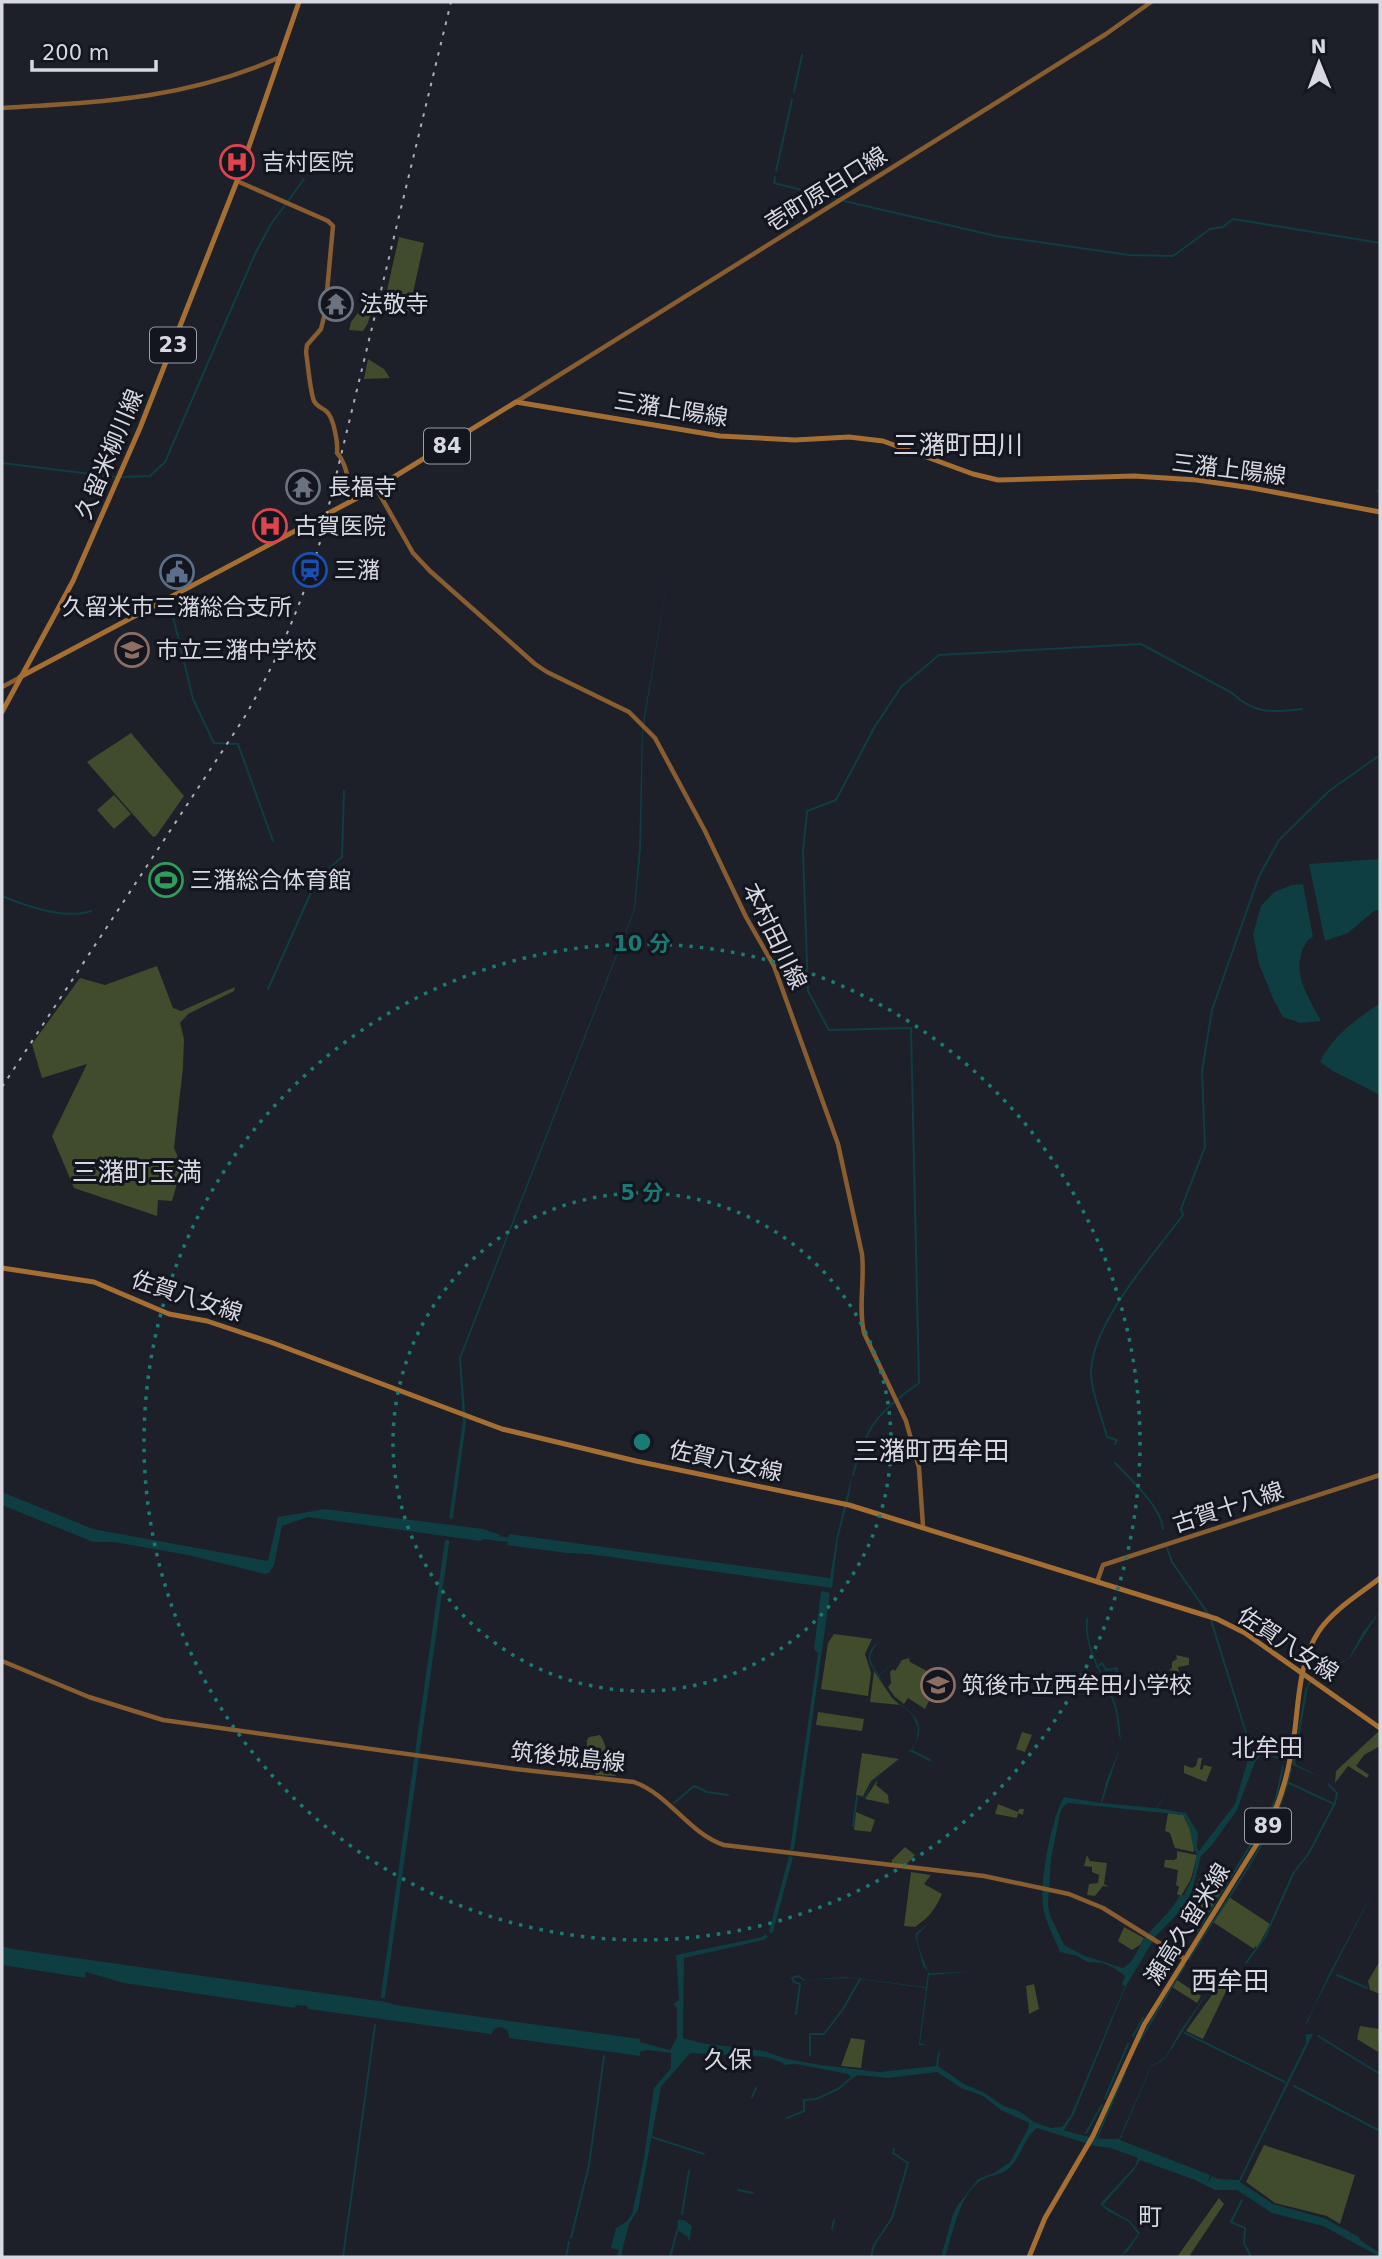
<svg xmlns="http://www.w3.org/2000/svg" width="1382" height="2259" font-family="'DejaVu Sans','Noto Sans JP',sans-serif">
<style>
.green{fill:#404c2c}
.water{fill:#0e3d42;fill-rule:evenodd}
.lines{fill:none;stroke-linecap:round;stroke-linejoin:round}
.stream{stroke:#0e3d42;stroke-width:2}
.canal{stroke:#0e3d42;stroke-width:4.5}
.secondary{stroke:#885d30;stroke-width:4.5}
.primary{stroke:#a56e32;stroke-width:5}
.rail{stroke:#aeafb8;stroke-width:2;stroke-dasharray:3.5 7;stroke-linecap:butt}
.ring{fill:none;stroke:#197b74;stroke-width:3.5;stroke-dasharray:3.5 7}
.labels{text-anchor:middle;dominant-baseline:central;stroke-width:6;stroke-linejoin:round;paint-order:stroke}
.shield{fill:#13151f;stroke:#9c9ea6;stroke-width:2}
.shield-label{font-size:21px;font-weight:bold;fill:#d7d8e0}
.poi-label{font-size:23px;fill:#d7d8e0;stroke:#13151f;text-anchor:start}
.street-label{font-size:23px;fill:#d7d8e0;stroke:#13151f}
.neighbourhood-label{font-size:24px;fill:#d7d8e0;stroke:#13151f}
.quarter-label{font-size:26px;fill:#d7d8e0;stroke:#13151f}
.centre{fill:#197b74;stroke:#13151f;stroke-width:3.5}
.ring-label{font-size:21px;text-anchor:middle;font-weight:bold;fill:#197b74;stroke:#13151f;stroke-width:6;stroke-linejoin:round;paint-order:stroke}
</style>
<rect width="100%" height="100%" fill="#1d1f29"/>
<g class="green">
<path d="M399 237 424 243 408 315 383 308Z"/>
<path d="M364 305 372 307 368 323 363 331 349 330 351 322Z"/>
<path d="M368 359 384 369 390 378 364 379Z"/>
<path d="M131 733 184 796 156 836 153 837 87 762Z"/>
<path d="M114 795 131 814 114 829 97 810Z"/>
<path d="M157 966 173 1008 181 1011 235 987 234 991 188 1014 180 1023 184 1039 183 1067 174 1148 182 1166 172 1201 158 1200 157 1216 74 1188 52 1136 87 1064 42 1078 32 1044 80 978 105 985Z"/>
<path d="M834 1634 872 1639 865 1654 871 1673 868 1696 821 1689 828 1643Z"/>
<path d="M1176 1655 1189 1658V1665L1178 1667 1179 1672 1169 1670 1172 1668V1662L1177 1659Z"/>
<path d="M909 1658 910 1662 940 1678 925 1709 908 1698 904 1704 894 1696 888 1687 891 1683 890 1672 893 1669 895 1671 902 1660Z"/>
<path d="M874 1671 892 1698 900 1705 870 1702Z"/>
<path d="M818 1712 864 1719 862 1731 816 1725Z"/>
<path d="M1379 1731 1380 1746 1364 1755 1356 1766 1369 1775 1367 1778 1348 1766 1335 1783 1336 1771Z"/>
<path d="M1022 1732 1032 1735 1025 1752 1016 1749Z"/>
<path d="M600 1735 603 1740 616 1776 596 1775 587 1752V1740L589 1737Z"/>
<path d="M862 1753 899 1759 871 1781 863 1796 856 1795Z"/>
<path d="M1198 1758H1202L1200 1769 1202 1770 1204 1765 1212 1767 1206 1782 1184 1773V1765L1192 1768 1196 1766Z"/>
<path d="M878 1779 876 1785 888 1795 889 1804 865 1799Z"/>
<path d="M998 1804 1018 1812 1019 1809H1024L1023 1815 1018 1813 1017 1818 995 1814Z"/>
<path d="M856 1812 875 1820 871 1832 854 1830Z"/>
<path d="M1168 1813 1183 1815 1192 1833 1194 1852 1175 1848 1170 1833 1165 1831Z"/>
<path d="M905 1847 915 1855 906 1865 892 1863V1860Z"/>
<path d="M1177 1851 1197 1855 1191 1879 1181 1896 1177 1894 1179 1887 1176 1885 1178 1870 1164 1867 1165 1860H1174L1177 1858Z"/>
<path d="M1087 1855 1090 1861 1107 1863 1104 1884 1109 1887 1103 1886 1095 1896 1087 1895 1089 1884 1098 1883 1099 1875 1092 1872V1867L1084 1866Z"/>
<path d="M911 1872 931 1875 924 1884 942 1894C935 1910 929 1917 915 1927L904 1926Z"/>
<path d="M1199 1879 1221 1892 1205 1918 1187 1906Z"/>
<path d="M1229 1897 1270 1924 1257 1948 1255 1946 1254 1949 1213 1922Z"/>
<path d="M1124 1927 1144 1938 1140 1945 1132 1950 1118 1941Z"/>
<path d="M1380 1961V1994L1370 1990 1368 1981Z"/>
<path d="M1177 1980 1201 1996 1197 2003 1172 1987Z"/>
<path d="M1034 1984 1039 2009 1029 2014 1026 1986Z"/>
<path d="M1219 1985 1227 1989 1203 2039 1186 2031Z"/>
<path d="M1360 2026 1380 2029 1378 2052 1357 2039Z"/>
<path d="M851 2038 865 2040 861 2068 841 2066Z"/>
<path d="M1264 2145 1355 2175 1340 2224 1327 2216 1275 2203 1246 2182Z"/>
<path d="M1219 2198 1224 2204 1190 2255 1191 2257H1177Z"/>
</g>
<g class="water">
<path d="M670 565 643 730 641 849 635 909 461 1358 466 1423 453 1518 449 1519 463 1420 459 1358 634 909 639 849 642 728Z"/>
<path d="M1380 859V910L1374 911 1348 933 1325 941 1309 864Z"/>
<path d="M1303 884 1313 937C1307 940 1306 943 1303 949 1292 976 1309 997 1321 1021L1300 1023 1283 1017 1274 1001 1259 964 1253 934 1261 906 1274 892 1292 885Z"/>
<path d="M1380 1003V1095L1333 1071 1320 1062C1332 1036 1357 1019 1380 1003Z"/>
<path d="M852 1475 849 1496 838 1539 832 1588 589 1554 567 1553 507 1545 509 1534 830 1578 837 1535Z"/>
<path d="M2 1492 93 1529 268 1561 278 1517 325 1509 483 1529 500 1535 499 1541 484 1539 480 1541 308 1517 282 1526 274 1565 269 1573 265 1574 188 1555 114 1542H93L2 1505Z"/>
<path d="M823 1591 830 1593 794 1850H790L818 1653 814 1649 821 1592Z"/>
<path d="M1380 1611 1350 1658 1314 1678 1308 1687 1295 1762 1297 1765 1321 1777 1292 1765 1305 1690 1312 1677 1349 1658 1363 1632Z"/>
<path d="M1086 1618H1088C1085 1649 1102 1670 1113 1697 1119 1712 1120 1726 1121 1742 1117 1732 1118 1717 1114 1705 1104 1675 1083 1651 1086 1618Z"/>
<path d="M879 1641C869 1656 866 1657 879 1675L904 1654 879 1676C884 1684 888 1693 895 1699 900 1704 907 1708 912 1713 937 1742 892 1765 874 1780 870 1785 869 1792 865 1797L856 1796H865L872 1782 912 1750 916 1743 918 1728 912 1714 892 1697 870 1664C867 1653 871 1648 879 1641Z"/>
<path d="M1120 1748 1102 1803 1156 1808 1170 1788 1157 1808 1186 1813 1198 1833 1197 1848 1199 1851 1235 1804 1251 1749 1284 1759V1762L1266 1754 1261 1755 1255 1762 1237 1810 1212 1845 1201 1856 1192 1891 1185 1906 1156 1936 1126 1986 1074 2114 1064 2130C1083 2136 1098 2140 1119 2139L1151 2066 1165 2058 1181 2030 1213 1984 1165 2059 1151 2067 1120 2140 1210 2175 1208 2183 1212 2176 1218 2179 1239 2180 1306 2043V2034H1313L1240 2182 1273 2204 1324 2218 1359 2237 1360 2240 1380 2253V2257L1323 2226 1272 2213 1237 2190H1215L1195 2180 1140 2160 1134 2170 1103 2205 1130 2221 1140 2233 1128 2251 1120 2257 1138 2234 1129 2222 1108 2211 1100 2204 1135 2166 1138 2158 1111 2148 1095 2146 1037 2128C1024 2138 1023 2152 1013 2164 1004 2176 991 2174 980 2181 959 2196 953 2233 946 2254L945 2257H941L953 2214 958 2205 978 2179 994 2173 1010 2162 1028 2129 1029 2123 1001 2110 983 2096 961 2088 937 2072 888 2078 857 2075 852 2079 848 2074 796 2064 783 2065V2063L767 2057 690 2053 661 2087 638 2210 629 2224 622 2251V2255L625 2257H612L617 2255 619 2250 611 2248 616 2228 626 2222 632 2214 644 2158 654 2088 671 2068V2053L647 2050 640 2052V2056L509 2038 508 2031 501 2027 496 2028 491 2034 308 2009 307 2006 296 2005 295 2008 124 1983 86 1972 85 1978 2 1965V1946L13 1949 386 2002 395 2005 640 2039V2042L670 2050 677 2037V2008L673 2004 679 2000 676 1955 762 1937 766 1934 768 1937 764 1940 684 1958 683 2038 701 2043 764 2051 787 2059 821 2065 879 2072 936 2066 938 2052 940 2053 938 2066 964 2084 983 2092 1004 2106 1019 2111 1034 2122 1051 2128 1062 2127 1071 2115 1125 1986 1122 1984 1125 1976 1114 1968 1102 1963 1087 1962 1077 1956 1060 1952C1054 1937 1045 1921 1043 1906 1039 1883 1052 1816 1064 1797L1101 1803 1106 1782ZM1068 1803 1183 1815C1193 1830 1190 1843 1197 1855L1192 1879 1184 1895 1179 1896C1170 1916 1149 1927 1139 1948 1134 1956 1132 1963 1123 1968L1085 1956 1064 1945 1050 1915 1048 1905 1051 1859 1060 1814 1062 1808Z"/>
<path d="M789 1856 793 1857 773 1932 771 1934 769 1931Z"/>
<path d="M1380 1879 1314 2007 1307 2024 1306 2023 1330 1972Z"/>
<path d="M930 1922 917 1935C918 1949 924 1961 929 1973L971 1972 929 1975 920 2043 927 2045H919V2043L926 1988 850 1978 803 1980 845 1977 926 1987 928 1972 923 1966 915 1934Z"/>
<path d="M678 2220H684L692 2226 689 2243 688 2237 677 2230Z"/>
</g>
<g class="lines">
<g class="stream">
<path d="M794 92 802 55"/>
<path d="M776 171 792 100"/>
<path d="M775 177 774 183 837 199"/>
<path d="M288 201 304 179"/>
<path d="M844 201 996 236 1129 255 1173 256 1210 229 1223 227 1233 219 1380 243"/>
<path d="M2 463 115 477"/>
<path d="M121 477 150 476 165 462 255 254 271 224 285 205"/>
<path d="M1377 491 1380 493"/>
<path d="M170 604 193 699 214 743 238 744 273 841"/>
<path d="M2 896C26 906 65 920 91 911"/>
<path d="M268 989 317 879 342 857 344 791"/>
<path d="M1115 1444 1117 1440 1107 1437C1102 1418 1091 1391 1091 1373 1091 1324 1154 1254 1183 1215L1181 1209 1205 1147 1202 1071 1212 1010 1259 876 1279 840 1329 791 1380 755"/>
<path d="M1115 1463C1130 1479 1161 1506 1163 1529"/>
<path d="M853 1475C866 1426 878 1412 919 1383L911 1028 829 1030 808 991 803 852 807 811 836 800 874 728 901 687 939 655 1141 644 1232 693C1255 715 1273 712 1302 709"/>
<path d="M1167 1548 1172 1562 1209 1615"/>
<path d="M1211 1620 1252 1752"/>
<path d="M1097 1667 1102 1663 1106 1670 1117 1668 1115 1686"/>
<path d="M912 1751 930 1760"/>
<path d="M1289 1783 1334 1804"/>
<path d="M674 1803 694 1786 707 1792 728 1795"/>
<path d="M853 1826 857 1797"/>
<path d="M1197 1932 1269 1815 1276 1798 1283 1767"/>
<path d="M1189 1959C1223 1904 1279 1832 1291 1769"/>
<path d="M1246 1963 1265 1937 1294 1872 1309 1853 1335 1803 1337 1793 1328 1784"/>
<path d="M1337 1975 1367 1988"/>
<path d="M796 2014 800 1984 794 1982 792 1978 798 1976 804 1980"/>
<path d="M1185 2033 1285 2082"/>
<path d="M1133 2036 1143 2018"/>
<path d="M1318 2036 1380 2074"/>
<path d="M1139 2042 1185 1965"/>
<path d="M810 2055V2034H824L843 2009 860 1979"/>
<path d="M1294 2086 1380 2131"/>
<path d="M752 2097 756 2088"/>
<path d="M1105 2098 1128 2044"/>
<path d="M787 2118 804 2111V2100L816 2099 838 2089 851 2078"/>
<path d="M1086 2133 1102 2105"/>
<path d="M652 2137 704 2154"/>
<path d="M1097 2138 1125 2072"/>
<path d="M738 2190 753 2193"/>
<path d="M1242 2200 1231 2222 1245 2228 1244 2243 1251 2257"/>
<path d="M682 2214 689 2171"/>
<path d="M832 2229 834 2220"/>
<path d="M571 2238 589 2165 604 2056"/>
<path d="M343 2257 375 2025"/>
<path d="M566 2257 569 2242"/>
<path d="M670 2257 677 2231"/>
<path d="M871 2257 874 2245 892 2218 908 2163 893 2153 894 2149"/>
</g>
<g class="canal">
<path d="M494 1538 513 1540"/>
<path d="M383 1996 447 1542"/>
</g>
<g class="secondary">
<path d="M2 108C100 102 186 99 278 58"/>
<path d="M237 181 328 221 333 226 325 313 321 329 307 345 306 352C308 364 310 391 314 401 317 407 321 407 326 411 334 417 338 444 337 453 348 465 348 485 353 500"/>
<path d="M516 402 991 106 1106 34 1151 2"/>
<path d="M376 488 413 553 430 571 535 664 547 672 629 712 655 738 705 831 746 917 774 966 838 1144 862 1254C865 1280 858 1307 864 1333L906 1421 919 1468 923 1526"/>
<path d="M2 687 19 678"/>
<path d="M1097 1582 1103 1565 1380 1475"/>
<path d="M2 1661 89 1697 163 1720 515 1769 634 1782C670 1795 688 1833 724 1845L984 1876 1069 1894 1103 1908 1185 1959"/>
</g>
<g class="primary">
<path d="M20 677 376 488 516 402 720 436 795 440 849 437 883 441 973 474 998 480 1134 476 1197 480 1252 488 1380 512"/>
<path d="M2 712 73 581 140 428 237 181 299 2"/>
<path d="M2 1268 94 1282 169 1314 207 1321 273 1343 502 1429 636 1461 849 1505 1217 1619 1245 1633 1380 1728"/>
<path d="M1029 2257 1045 2218 1093 2136 1144 2025 1265 1831C1283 1799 1290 1765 1295 1729 1299 1695 1300 1660 1319 1631 1334 1609 1360 1594 1380 1578"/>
</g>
<path class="rail" d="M2 1087 244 718C277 661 302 604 320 542L451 2"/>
</g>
<g class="ring">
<circle cx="642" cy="1442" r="249"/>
<circle cx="642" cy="1442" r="498"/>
</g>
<defs>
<g id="hospital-ring" transform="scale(1.75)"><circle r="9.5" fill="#13151f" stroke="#e0444e" stroke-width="1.5"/><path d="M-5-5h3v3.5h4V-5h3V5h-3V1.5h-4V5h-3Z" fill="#e0444e"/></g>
<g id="temple-ring" transform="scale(1.75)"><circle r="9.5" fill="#13151f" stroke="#6b7280" stroke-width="1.5"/><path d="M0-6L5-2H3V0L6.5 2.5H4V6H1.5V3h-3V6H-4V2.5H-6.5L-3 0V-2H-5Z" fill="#6b7280"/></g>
<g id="station-ring" transform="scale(1.75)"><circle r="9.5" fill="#13151f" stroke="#1a4fb4" stroke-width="1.5"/><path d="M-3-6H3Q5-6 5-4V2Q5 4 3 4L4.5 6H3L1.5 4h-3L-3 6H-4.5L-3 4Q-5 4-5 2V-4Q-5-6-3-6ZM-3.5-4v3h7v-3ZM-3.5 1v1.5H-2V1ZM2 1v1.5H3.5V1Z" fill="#1a4fb4"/></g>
<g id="civic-ring" transform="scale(1.75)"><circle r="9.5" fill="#13151f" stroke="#5c6f8a" stroke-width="1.5"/><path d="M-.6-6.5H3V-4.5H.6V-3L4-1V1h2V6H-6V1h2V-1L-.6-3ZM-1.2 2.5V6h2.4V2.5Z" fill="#5c6f8a"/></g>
<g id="school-ring" transform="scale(1.75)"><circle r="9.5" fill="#13151f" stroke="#8d6e63" stroke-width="1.5"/><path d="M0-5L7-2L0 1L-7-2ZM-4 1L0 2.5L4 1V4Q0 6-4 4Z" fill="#8d6e63"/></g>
<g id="stadium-ring" transform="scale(1.75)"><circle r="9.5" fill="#13151f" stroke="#2e9e5b" stroke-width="1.5"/><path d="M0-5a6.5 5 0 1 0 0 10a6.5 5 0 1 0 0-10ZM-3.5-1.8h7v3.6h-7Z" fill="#2e9e5b"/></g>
</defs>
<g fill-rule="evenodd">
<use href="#hospital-ring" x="237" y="162"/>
<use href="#temple-ring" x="336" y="304"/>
<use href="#temple-ring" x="303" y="487"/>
<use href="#hospital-ring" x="270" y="526"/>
<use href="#station-ring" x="310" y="570"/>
<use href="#civic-ring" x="177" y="572"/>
<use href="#school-ring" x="132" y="650"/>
<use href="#stadium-ring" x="166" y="880"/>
<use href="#school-ring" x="938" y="1685"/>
</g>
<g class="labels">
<g class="shield">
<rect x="150" y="327.5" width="46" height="35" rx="5"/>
<rect x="424" y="428.5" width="46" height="35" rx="5"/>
<rect x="1245" y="1808.5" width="46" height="35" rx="5"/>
</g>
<g class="shield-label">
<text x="173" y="345">23</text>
<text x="447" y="446">84</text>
<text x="1268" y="1826">89</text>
</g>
<g class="poi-label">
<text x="262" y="162">吉村医院</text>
<text x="360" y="304">法敬寺</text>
<text x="328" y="487">長福寺</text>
<text x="294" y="526">古賀医院</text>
<text x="334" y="570">三潴</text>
<text x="177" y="607" text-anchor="middle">久留米市三潴総合支所</text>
<text x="156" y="650">市立三潴中学校</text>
<text x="190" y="880">三潴総合体育館</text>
<text x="962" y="1685">筑後市立西牟田小学校</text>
</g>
<g class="street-label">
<text transform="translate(826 189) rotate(-32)">壱町原白口線</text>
<text transform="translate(671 409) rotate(9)">三潴上陽線</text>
<text transform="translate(109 454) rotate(-67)">久留米柳川線</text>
<text transform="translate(1229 469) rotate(7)">三潴上陽線</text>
<text transform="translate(775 936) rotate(64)">本村田川線</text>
<text transform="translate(187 1296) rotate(18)">佐賀八女線</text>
<text transform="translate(726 1461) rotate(12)">佐賀八女線</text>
<text transform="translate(1228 1507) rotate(-18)">古賀十八線</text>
<text transform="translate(1288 1644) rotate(33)">佐賀八女線</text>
<text transform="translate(568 1757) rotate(6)">筑後城島線</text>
<text transform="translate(1187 1924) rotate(-58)">瀬高久留米線</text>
</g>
<g class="neighbourhood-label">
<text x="1267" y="1748">北牟田</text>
<text x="728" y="2060">久保</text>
<text x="1150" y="2217">町</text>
</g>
<g class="quarter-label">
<text x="958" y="445">三潴町田川</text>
<text x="137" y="1172">三潴町玉満</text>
<text x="931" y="1451">三潴町西牟田</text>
<text x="1230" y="1981">西牟田</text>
</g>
</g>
<circle cx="642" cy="1442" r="10" class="centre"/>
<g class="ring-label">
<text x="642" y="951">10 分</text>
<text x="642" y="1200">5 分</text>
</g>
<rect width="1382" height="2259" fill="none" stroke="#d7d8e0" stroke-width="7"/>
<g transform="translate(1319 63) rotate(359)" stroke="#13151f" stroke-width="5" paint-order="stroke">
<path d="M0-5L12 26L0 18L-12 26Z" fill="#d7d8e0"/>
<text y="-10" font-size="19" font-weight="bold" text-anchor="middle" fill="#d7d8e0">N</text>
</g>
<path d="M32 60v10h124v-10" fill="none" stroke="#d7d8e0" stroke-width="3.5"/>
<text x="42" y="60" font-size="21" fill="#d7d8e0" stroke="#13151f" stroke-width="5" paint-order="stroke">200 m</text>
</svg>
